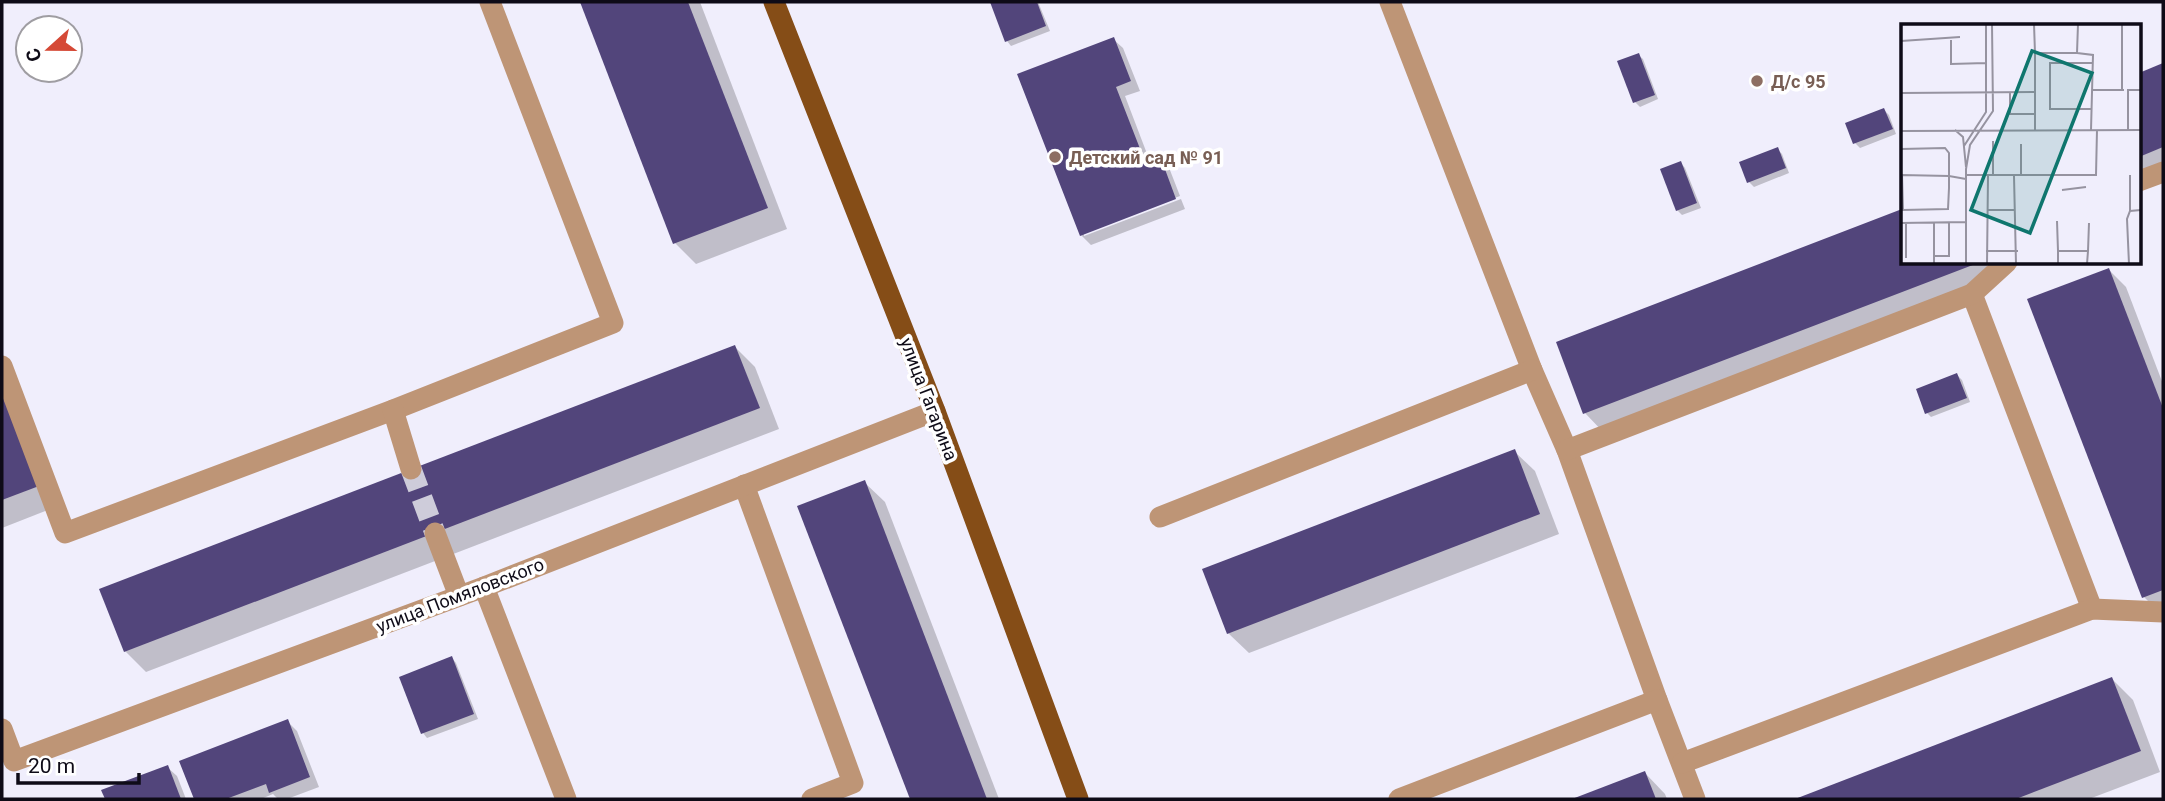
<svg xmlns="http://www.w3.org/2000/svg" width="2165" height="801" font-family="Roboto,sans-serif">
<style>
.shadow{fill:#0003}
.building{fill:#52457b}
.lines{fill:none;stroke-linecap:round;stroke-linejoin:round}
.minor-tunnel{stroke:#ceccda;stroke-width:21;stroke-dasharray:21 10;stroke-linecap:butt}
.minor{stroke:#be9576;stroke-width:21}
.major{stroke:#854d17;stroke-width:21}
.education-dot{fill:#8d6e63;stroke:#fff;stroke-width:2.5}
.labels{text-anchor:middle;dominant-baseline:central;stroke-width:7;stroke-linejoin:round;paint-order:stroke}
.education-label{font-size:18px;font-weight:bold;fill:#785e54;stroke:#fff;text-anchor:start}
.street-label{font-size:18px;fill:#0e0b17;stroke:#fff}
.inset-road{fill:none;stroke:#9693a0;stroke-width:2}
.view{fill:#0f766e;fill-opacity:0.15;stroke:#0f766e;stroke-width:3.5}
.inset-edge{fill:none;stroke:#0e0b17;stroke-width:3.5}
</style>
<rect width="100%" height="100%" fill="#f0eefc"/>
<g class="shadow">
<path d="M582 2H700L787 229 696 264 675 243Z"/>
<path d="M992 2H1038L1050 31 1011 46 1007 41Z"/>
<path d="M1113 39 1123 48 1140 91 1125 96 1149 159 1158 155 1168 165 1180 196 1084 233V236L1181 199 1185 209 1091 245 1081 235Z"/>
<path d="M1638 55 1643 59 1658 99 1640 107 1635 102Z"/>
<path d="M2163 65V176L2139 185V75Z"/>
<path d="M1884 110 1889 115 1896 134 1860 148 1855 143Z"/>
<path d="M1777 149 1782 154 1789 173 1754 187 1749 182 1742 163Z"/>
<path d="M1681 163 1685 168 1701 208 1682 215 1677 210Z"/>
<path d="M1902 211V262H1986L1995 284 1605 434 1585 413 1558 343Z"/>
<path d="M2109 270 2126 287 2163 384V613L2161 614 2144 597Z"/>
<path d="M735 347 755 367 779 429 146 672 125 651Z"/>
<path d="M2 359 58 506 2 528Z"/>
<path d="M1957 375 1962 380 1970 402 1931 417 1927 413Z"/>
<path d="M1514 451 1535 471 1559 534 1249 653 1228 633Z"/>
<path d="M864 482 885 502 999 799H911Z"/>
<path d="M452 658 456 663 478 719 427 738 423 733 401 678Z"/>
<path d="M2112 679 2133 700 2160 772 2089 799H1799Z"/>
<path d="M287 721 297 731 319 787 287 799H278L273 794 261 799H196L182 762Z"/>
<path d="M167 767 177 776 186 799H107L104 791Z"/>
<path d="M1645 773 1665 794 1667 799H1576Z"/>
</g>
<g class="building">
<path d="M580 2H688L768 208 673 244Z"/>
<path d="M990 2H1037L1046 26 1005 42Z"/>
<path d="M1114 37 1131 81 1116 87 1144 159 1159 153 1176 199 1080 236 1017 74Z"/>
<path d="M1639 53 1655 95 1633 103 1617 61Z"/>
<path d="M2163 63V147L2139 157V73Z"/>
<path d="M1884 108 1893 129 1853 144 1845 123Z"/>
<path d="M1778 147 1786 168 1747 183 1739 162Z"/>
<path d="M1681 161 1697 203 1676 211 1660 169Z"/>
<path d="M1902 209V262L1978 263 1583 414 1556 342Z"/>
<path d="M2109 268 2163 408V590L2142 598 2027 299Z"/>
<path d="M735 345 760 408 124 652 99 589Z"/>
<path d="M1957 373 1967 398 1925 414 1916 389Z"/>
<path d="M2 390 39 486 2 500Z"/>
<path d="M1515 449 1540 514 1227 634 1202 569Z"/>
<path d="M865 480 987 799H910L797 506Z"/>
<path d="M452 656 474 714 421 734 399 677Z"/>
<path d="M2112 677 2141 751 2016 799H1795Z"/>
<path d="M288 719 310 777 269 793 266 784 226 799H194L179 761Z"/>
<path d="M168 765 181 799H105L101 790Z"/>
<path d="M1645 771 1656 799H1572Z"/>
</g>
<g class="lines">
<path class="minor-tunnel" d="M411 469 435 533"/>
<g class="minor">
<path d="M1390 2 1532 370 1567 450 1657 700 1695 799"/>
<path d="M2139 181 2163 172"/>
<path d="M1972 294 2092 609"/>
<path d="M2 366 65 533 393 410 613 323 490 2"/>
<path d="M393 410 411 469"/>
<path d="M1567 450 1972 294 2007 262"/>
<path d="M744 485 853 783 812 799"/>
<path d="M1160 517 1532 370"/>
<path d="M435 533 459 596"/>
<path d="M484 587 566 799"/>
<path d="M2 729 14 761 484 587 935 411"/>
<path d="M1682 763 2092 609 2163 612"/>
<path d="M1399 799 1657 700"/>
</g>
<path class="major" d="M774 2 935 411 1078 799"/>
</g>
<g class="education-dot">
<circle cx="1757" cy="81" r="7"/>
<circle cx="1055" cy="157" r="7"/>
</g>
<g class="labels">
<g class="education-label">
<text x="1771" y="81">Д/с 95</text>
<text x="1069" y="157">Детский сад № 91</text>
</g>
<g class="street-label">
<text transform="translate(929 399) rotate(69)">улица Гагарина</text>
<text transform="translate(460 595) rotate(-21)">улица Помяловского</text>
</g>
</g>
<g transform="translate(1901 24)">
<rect width="240" height="240" fill="#f0eefc"/>
<path class="inset-road" d="M133 0 134 29M221 0V66M50 16V40L85 39M0 17 59 13M176 29 192 31 190 106M192 66H223M109 68V90H134M0 69 134 68M191 85H149V39H192M54 106 62 113 65 143M227 106V66H240M0 107 240 106M134 107V29H176L177 0M92 117V152M120 120V152M63 122 85 88V0M0 125 44 124 48 129V164L47 185 2 186 1 151 48 152 65 155M65 151H195L196 106M229 151V187M113 152 115 240M161 166 185 163M87 186H113M156 197 157 227M0 199 65 198M5 199V234M85 227H117M187 227 188 199M33 232H48V198M33 240V198M65 240V145L69 121 92 87 91 0M86 240 87 152M157 240V227H187L186 240M228 240 226 195 229 187 240 186"/>
<path class="view" d="M131 27 191 49 129 209 70 186Z"/>
<rect width="240" height="240" class="inset-edge"/>
</g>
<rect width="2165" height="801" fill="none" stroke="#0e0b17" stroke-width="7"/>
<g transform="translate(49 49) rotate(249)"><circle r="33" fill="#ffffff" stroke="#9f9da2" stroke-width="2"/>
<path d="M0-5L12 26L0 18L-12 26Z" fill="#d54936"/>
<text y="-10" font-size="19" font-weight="bold" text-anchor="middle" fill="#0e0b17">С</text>
</g>
<path d="M18 773v10h121v-10" fill="none" stroke="#0e0b17" stroke-width="3.5"/>
<text x="28" y="773" font-size="21" fill="#0e0b17" stroke="#ffffff" stroke-width="5" paint-order="stroke">20 m</text>
</svg>
